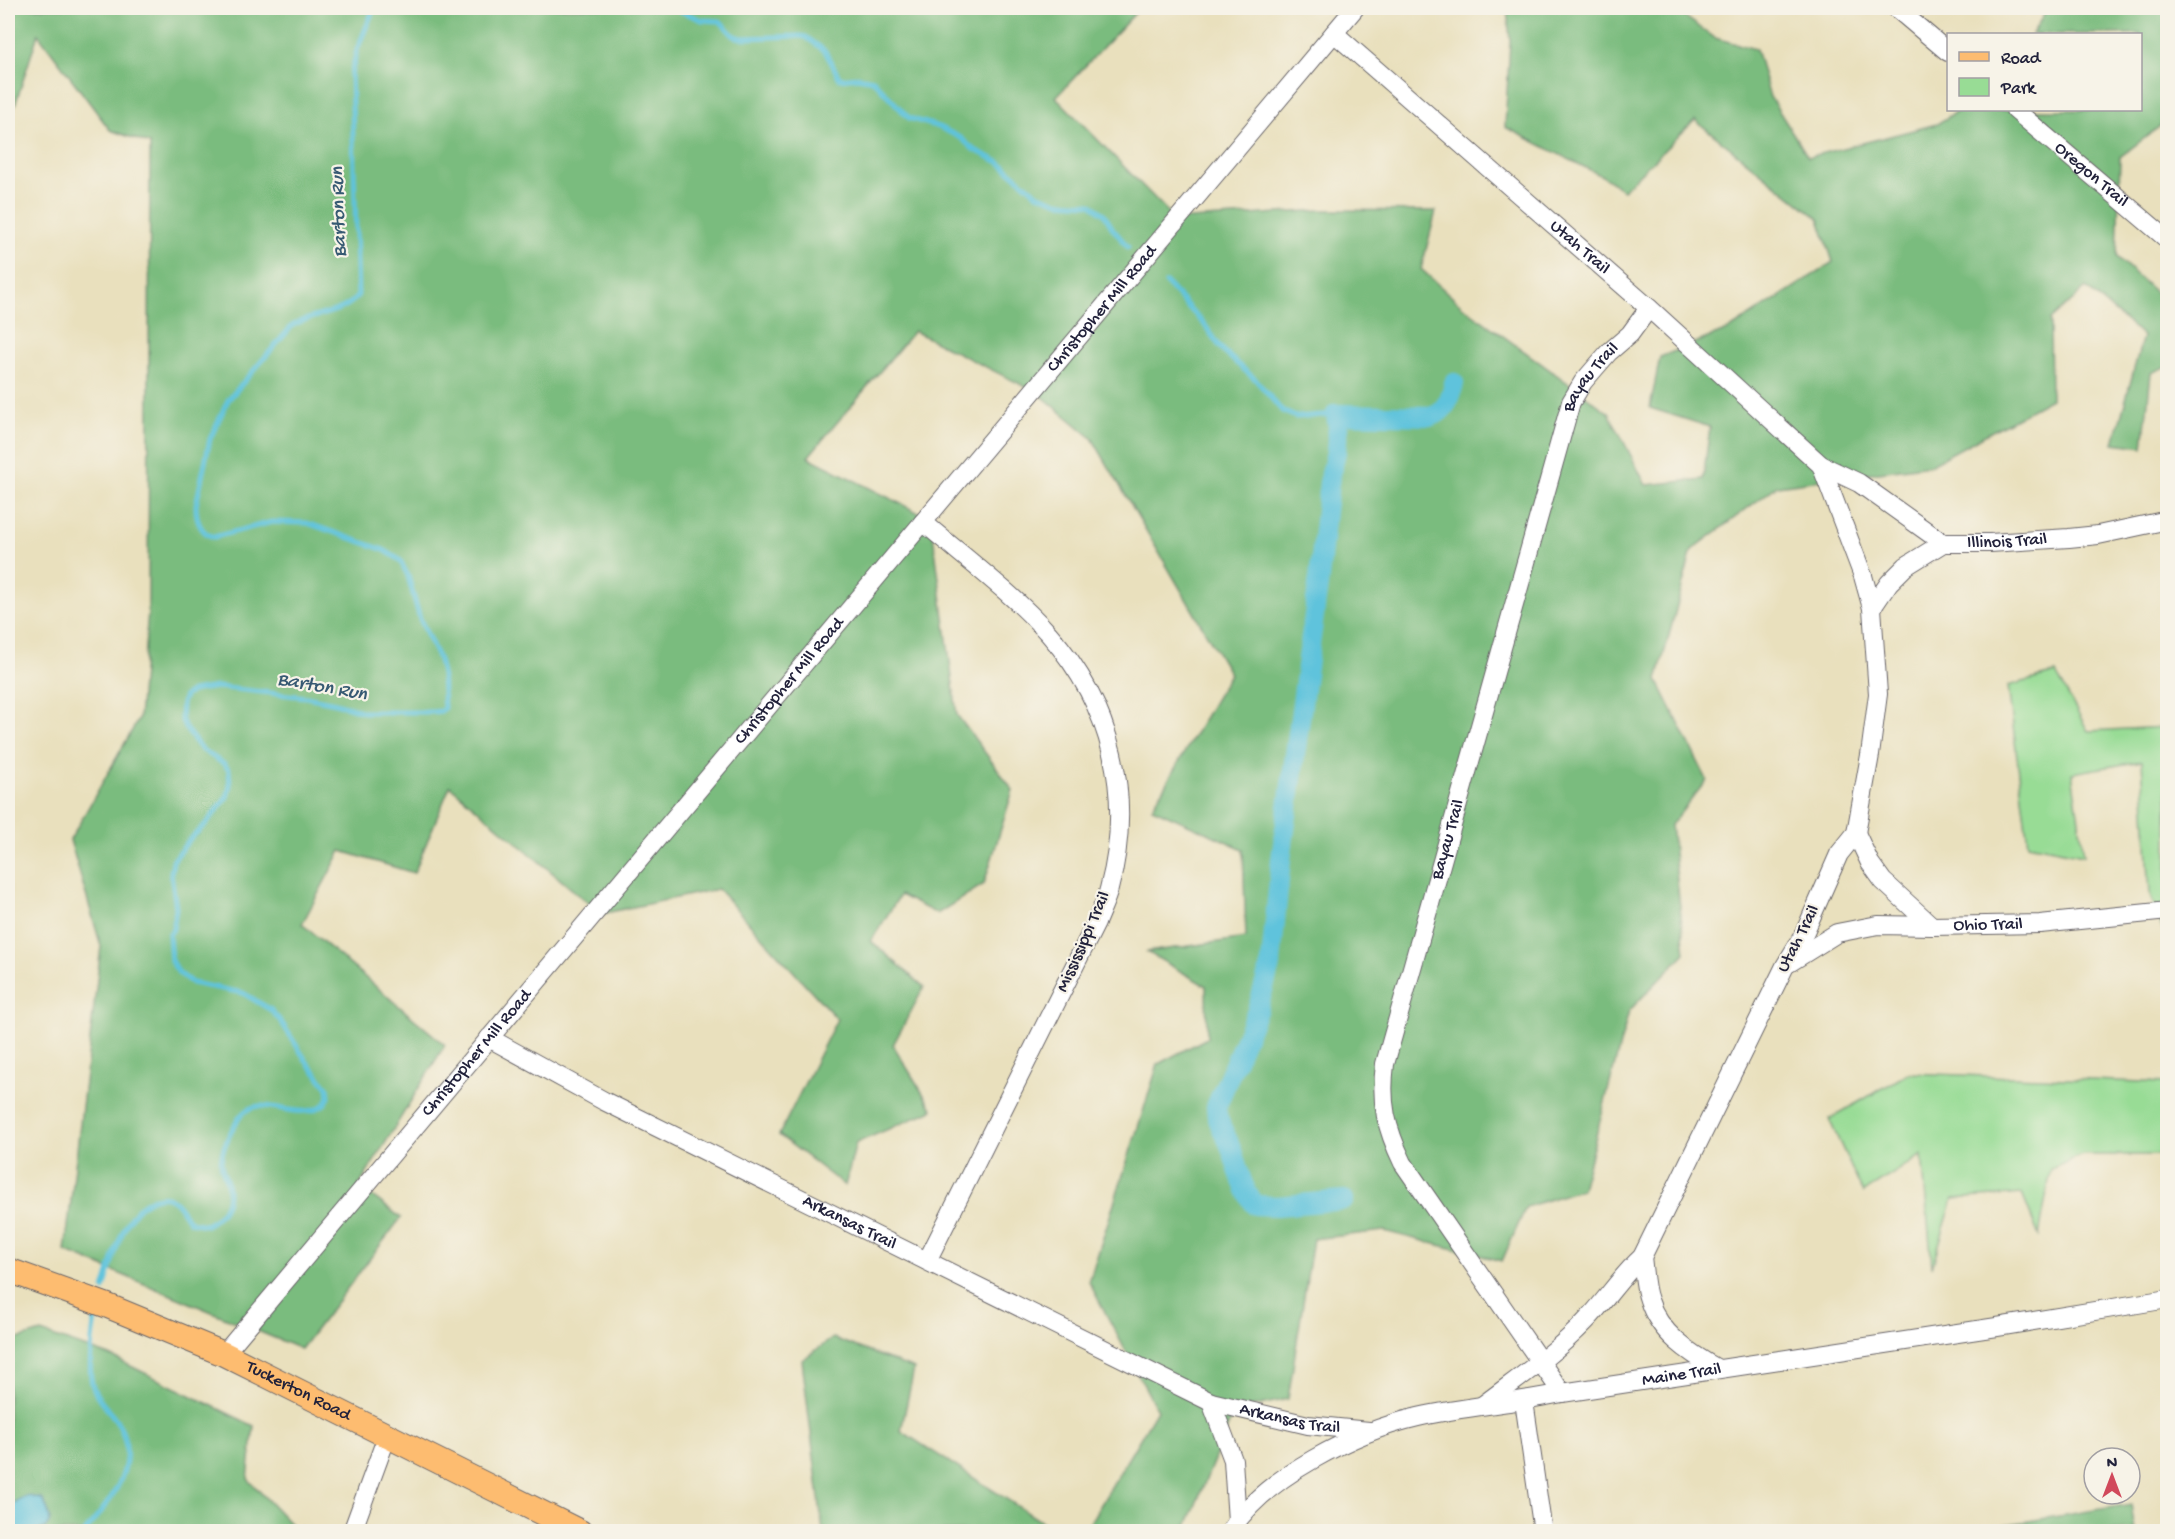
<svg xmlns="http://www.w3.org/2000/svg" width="2175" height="1539" font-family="'Gochi Hand',sans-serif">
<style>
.green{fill:#98dc95;stroke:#5d7f68;stroke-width:1.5}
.forest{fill:#7abc7e;stroke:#4e6f5c;stroke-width:1.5}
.water{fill:#5ec3dc;stroke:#40728c;stroke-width:1.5}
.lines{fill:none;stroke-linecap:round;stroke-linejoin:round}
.stream{stroke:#5ec3dc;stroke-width:5}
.canal{stroke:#5ec3dc;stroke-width:20}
.minor-casing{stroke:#686468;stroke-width:20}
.major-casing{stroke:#686468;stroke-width:26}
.minor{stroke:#fff;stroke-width:18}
.major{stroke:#fdbc70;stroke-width:24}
.labels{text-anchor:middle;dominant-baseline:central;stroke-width:4.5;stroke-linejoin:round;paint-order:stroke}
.street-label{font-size:18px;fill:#22223b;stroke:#f7f3e8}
.water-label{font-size:20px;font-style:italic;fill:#375a73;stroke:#f7f3e8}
</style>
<rect width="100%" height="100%" fill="#f7f3e8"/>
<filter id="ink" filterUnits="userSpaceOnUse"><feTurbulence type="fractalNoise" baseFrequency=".0167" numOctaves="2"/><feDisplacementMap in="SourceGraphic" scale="12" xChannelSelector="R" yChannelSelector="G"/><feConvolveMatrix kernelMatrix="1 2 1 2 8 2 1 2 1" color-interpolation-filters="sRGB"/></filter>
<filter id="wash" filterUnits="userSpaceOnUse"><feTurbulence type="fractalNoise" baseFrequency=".008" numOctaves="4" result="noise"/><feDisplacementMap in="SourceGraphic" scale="24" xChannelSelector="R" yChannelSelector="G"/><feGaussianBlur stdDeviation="1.35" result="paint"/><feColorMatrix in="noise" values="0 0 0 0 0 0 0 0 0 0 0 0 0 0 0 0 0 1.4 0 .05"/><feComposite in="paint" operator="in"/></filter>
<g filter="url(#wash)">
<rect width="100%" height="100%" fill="#e9e0bd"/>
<g class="green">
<path d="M2056 673 2088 731 2167 727V942L2150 894 2142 761 2072 773 2084 855 2028 844 2008 686Z"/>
<path d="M1909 1073 2167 1083V1155H2082L2051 1169 2039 1236 2022 1194 1953 1199 1932 1267 1922 1155 1863 1193 1829 1119Z"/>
</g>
<g class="forest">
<path d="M8 8H1140L1056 97 1176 220 1322 210 1436 211 1421 269 1462 306 1609 413 1646 485 1703 479 1710 427 1650 408 1660 357 1730 329 1833 262 1819 219 1695 120 1623 190 1602 176 1505 127 1510 41 1507 8H1673L1715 38 1756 49 1770 97 1808 157 1937 124 1959 110H2140V34H2032L2048 8H2167V121L2120 157 2117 257 2167 303V366L2151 373 2143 447 2114 443 2143 336 2086 288 2050 320 2051 399 1930 465 1777 486 1692 550 1657 680 1707 780 1671 825 1685 953 1629 1011 1582 1189 1526 1207 1502 1261 1384 1231 1313 1239 1288 1399 1234 1411 1185 1531H1085L1157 1410 1089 1282 1158 1064 1207 1038 1206 986 1147 952 1246 938 1243 849 1152 808 1230 674 1092 438 1038 393 914 331 808 457 931 519 957 715 1013 790 984 884 937 914 900 895 871 941 924 987 893 1045 933 1110 856 1143 845 1186 779 1135 837 1019 718 889 601 914 450 786 414 873 341 851 302 924 445 1045 359 1186 401 1218 301 1349 65 1251 101 946 70 840 139 718 148 612 150 144 110 130 38 34 8 127Z"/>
<path d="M41 1332 110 1356 254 1426 248 1479 297 1531 8 1532V1342Z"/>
<path d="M833 1338 914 1369 901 1431 1056 1531H823L802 1360Z"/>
<path d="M2131 1504 2135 1531H1968Z"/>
</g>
<path class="water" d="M29 1496 42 1499C65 1535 32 1532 8 1531V1508L20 1499Z"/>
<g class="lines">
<g class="stream">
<path d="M673 8 702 20 720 21 734 36 742 38 800 36 806 37 825 51 840 79 858 77 873 80 909 118 939 127 961 138 973 149 999 162 1037 194 1058 202 1091 204 1104 214 1113 229 1128 247"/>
<path d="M1166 283 1204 324 1223 351 1256 380 1282 411 1296 417 1336 414"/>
<path d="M104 1289C113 1261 123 1207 155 1198 161 1196 168 1196 173 1200 180 1204 184 1215 190 1222L206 1225C222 1216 231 1202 227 1183 225 1175 221 1170 221 1161 222 1148 232 1129 239 1118 260 1088 295 1126 325 1104L329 1097 328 1088 307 1062 282 1023 271 1010 243 993 192 983 179 973 171 961 169 935 173 929 176 908 171 873 173 861 189 840 206 824 227 797 230 786 229 770 224 764 201 749 185 728 181 718 182 703 185 696 192 691 217 687 306 697 336 703 364 712H433L441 711 444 708 442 674 439 660 420 619 408 576 400 560 384 550 307 523 272 522 214 537C200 533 196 519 196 505L210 439 228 400 292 326C311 313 345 315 358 295L351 74 357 50 374 8"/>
<path d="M85 1532C110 1501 141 1466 119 1425 112 1412 98 1402 93 1387 87 1370 92 1337 95 1318"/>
</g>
<path class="canal" d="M1344 1200 1277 1206 1255 1205C1242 1188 1238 1168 1231 1148 1226 1134 1216 1122 1216 1107L1257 1011 1271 962 1281 859 1319 578 1329 483 1336 452 1338 427 1336 414 1432 416C1445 412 1452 396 1454 383"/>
</g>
</g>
<g filter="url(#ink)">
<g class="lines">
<g class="minor-casing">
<g id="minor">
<path d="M1896 8 1948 52"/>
<path id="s1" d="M1334 33 1649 308 1821 465 1863 576 1872 608 1878 694 1870 755 1856 833 1839 854 1803 936 1785 966 1642 1257C1620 1277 1605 1302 1584 1323 1554 1354 1517 1379 1483 1405"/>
<path id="s2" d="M2015 110 2168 240"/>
<path d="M1821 465 1859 483 1943 543"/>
<path d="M923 522C965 558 1012 593 1049 634 1112 705 1134 797 1109 889 1106 901 1100 912 1096 923L927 1261"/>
<path id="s3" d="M1872 608 1889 583 1906 566 1943 543H1990L2069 538 2098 535 2168 520"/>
<path id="s4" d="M1856 833 1870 863 1883 881 1932 926 2040 924 2168 911"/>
<path d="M1789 963 1837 933 1878 925 1932 926"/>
<path id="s5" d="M489 1038 604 1101 1211 1402"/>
<path d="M1642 1257C1644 1271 1644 1287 1649 1300 1659 1333 1689 1353 1718 1369"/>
<path id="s6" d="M224 1354 1355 8"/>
<path id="s7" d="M1562 1393 1403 1163C1386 1128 1380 1103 1385 1064L1571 402 1583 382 1608 353 1630 334 1649 308"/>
<path d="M1524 1401 1543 1532"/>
<path id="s8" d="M1237 1521 1233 1460 1211 1402 1308 1425 1369 1431"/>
<path d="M352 1532 387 1436"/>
<path id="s9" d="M1230 1532C1263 1477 1357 1431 1418 1417 1466 1406 1515 1403 1562 1393L1997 1327 2168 1299"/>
</g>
</g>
<g class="major-casing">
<g id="major">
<path id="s10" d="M8 1270 108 1306 224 1354 580 1532"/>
</g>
</g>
<use href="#minor" class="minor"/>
<use href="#major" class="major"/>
</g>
</g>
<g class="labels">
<g class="street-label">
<text stroke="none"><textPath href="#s2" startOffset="100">Oregon Trail</textPath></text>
<text stroke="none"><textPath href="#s1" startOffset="326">Utah Trail</textPath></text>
<text stroke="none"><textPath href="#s6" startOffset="1365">Christopher Mill Road</textPath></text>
<text stroke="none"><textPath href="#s7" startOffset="1101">Bayau Trail</textPath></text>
<text stroke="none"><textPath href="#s3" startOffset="162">Illinois Trail</textPath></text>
<text stroke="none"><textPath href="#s6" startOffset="879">Christopher Mill Road</textPath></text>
<text stroke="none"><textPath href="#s7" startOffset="615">Bayau Trail</textPath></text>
<text stroke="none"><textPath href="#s4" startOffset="178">Ohio Trail</textPath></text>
<text transform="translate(1799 939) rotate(-63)">Utah Trail</text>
<text transform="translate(1084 942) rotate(-66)">Mississippi Trail</text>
<text stroke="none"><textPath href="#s6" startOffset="393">Christopher Mill Road</textPath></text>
<text stroke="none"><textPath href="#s5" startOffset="405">Arkansas Trail</textPath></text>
<text stroke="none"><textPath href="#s9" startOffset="492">Maine Trail</textPath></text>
<text stroke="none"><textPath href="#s10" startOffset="315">Tuckerton Road</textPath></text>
<text stroke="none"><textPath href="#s8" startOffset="204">Arkansas Trail</textPath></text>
</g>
<g class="water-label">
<text transform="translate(340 212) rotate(-92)">Barton Run</text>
<text transform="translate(322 688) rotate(10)">Barton Run</text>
</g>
</g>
<rect width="2175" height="1539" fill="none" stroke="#f7f3e8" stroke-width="30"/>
<rect x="1947" y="33" width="195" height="78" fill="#f7f3e8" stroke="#a29fa3" stroke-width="1.5"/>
<rect x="1959" y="52" width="30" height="9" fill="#fdbc70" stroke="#a29fa3" stroke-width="1.5"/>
<text x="2001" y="63" font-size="18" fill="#22223b">Road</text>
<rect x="1959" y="78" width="30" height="18" fill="#98dc95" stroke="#a29fa3" stroke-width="1.5"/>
<text x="2001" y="93" font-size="18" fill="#22223b">Park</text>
<g transform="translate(2112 1476)"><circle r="28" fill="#f7f3e8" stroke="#a29fa3" stroke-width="1.5"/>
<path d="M0-4.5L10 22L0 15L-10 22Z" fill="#d1495b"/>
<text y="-9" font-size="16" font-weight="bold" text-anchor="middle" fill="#22223b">N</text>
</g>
</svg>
